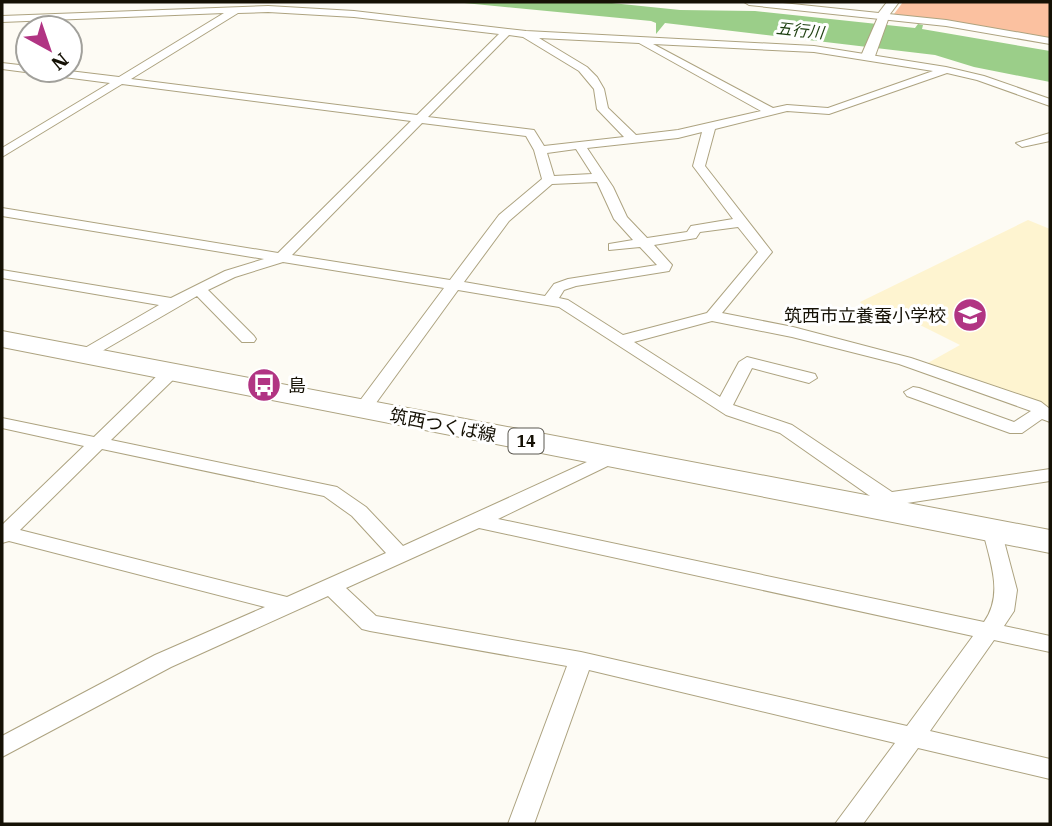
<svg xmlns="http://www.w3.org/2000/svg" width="1052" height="826" font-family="'IBM Plex Serif','Noto Sans JP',serif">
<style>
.built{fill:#fef4d0}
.green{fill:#fbc1a0}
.water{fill:#9bce89}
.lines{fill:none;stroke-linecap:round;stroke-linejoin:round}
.minor-casing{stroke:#ada380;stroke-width:2}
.tertiary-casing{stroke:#ada380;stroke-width:2}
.primary-casing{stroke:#ada380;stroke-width:2}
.minor{fill:#fff;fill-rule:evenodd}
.tertiary{fill:#fff;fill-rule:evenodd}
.primary{fill:#fff;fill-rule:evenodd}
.labels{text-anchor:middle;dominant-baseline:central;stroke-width:6;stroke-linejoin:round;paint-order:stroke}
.far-water-label{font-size:16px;font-style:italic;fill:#1e3f10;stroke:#fff}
.shield{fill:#fff;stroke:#5b5850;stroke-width:2}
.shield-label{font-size:16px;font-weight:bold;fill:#151105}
.poi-label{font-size:18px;fill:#151105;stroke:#fff;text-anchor:end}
.street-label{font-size:18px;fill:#151105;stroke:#fff}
</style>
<rect width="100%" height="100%" fill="#fdfbf4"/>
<path class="built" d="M1028 220 1050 229V411L1037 403 926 364 960 345 914 322 865 308 860 302Z"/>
<path class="green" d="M903 2H1050V40L894 14Z"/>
<path class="water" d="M454 2H602L680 10 755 11 915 28 918 24 923 25 922 29 1050 51V82L974 67 935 55 665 23 656 34V23L651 21Z"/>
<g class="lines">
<g class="minor-casing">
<g id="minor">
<path d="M744 2H773L946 20 1050 38V44L946 26 749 5Z"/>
<path d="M268 6 354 11 526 31 814 46 946 67 984 76 1050 99V106L977 80 947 73 829 114 787 111 715 129 705 166 772 252 722 313 793 327 911 358 1041 402 1050 409V422L1042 419 1022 433H1010L907 396 904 392 913 387 919 388 1014 422 1031 411 899 364 792 337 712 321 634 342 720 397 739 362 747 357 815 374 817 378 809 383 752 368 733 405 792 425 892 492 1050 469V481L907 503 917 512 914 517H900L780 433 726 415 559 307 458 290 368 414H356L353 410 356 406 444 288 283 262 235 277 208 290 254 336 256 339 254 342H242L197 296 90 358H78L76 355 78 352 159 305 2 278V270L171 298 225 271 264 259 2 216V208L278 253 411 121 122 84 2 157V148L110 83 2 69V63L28 66V70H61L119 77 224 13 2 22V16ZM268 12 354 17 499 34 417 115 131 79 238 13ZM509 35 523 37 579 71 594 89 597 109 624 137 544 146 534 130 428 117ZM539 38 639 43 761 111 678 130 636 135 608 108 604 89 597 77 587 67ZM653 44 814 52 933 71 828 108 787 105 773 108ZM422 123 526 136 534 150 542 179 499 215 450 280 292 255ZM702 132 693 166 733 219 691 226 687 232 647 238 627 217 613 187 587 148 678 138ZM576 149 592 174 554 176 547 153ZM597 182 614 219 633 240 609 244V250L640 247 657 265 568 279 554 284 545 296 464 282 509 221 552 184ZM738 227 758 252 707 313 623 335 568 300 559 298 564 290 576 286 669 271 672 265 654 245 696 238 700 232Z"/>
<path d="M1050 133V141L1022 147 1016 143Z"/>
<path d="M171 367 179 372 177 376 111 440 337 487 366 507 403 546 611 451 618 453 620 457 618 461 498 519 984 622C1004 594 990 562 983 531L986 526H1000L1017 590 1014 611 1004 626 1050 636V652L994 640 930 731 1050 759V779L918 748 863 824H835L895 743 589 670 534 824H508L567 666 370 631 362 629 328 596 171 667 2 757V736L155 655 265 607 9 541 2 543V525L84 446 2 428V418L94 437 165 368ZM102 449 324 496 352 516 386 553 287 597 20 530ZM479 528 973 636 907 726 581 652 376 616 346 588Z"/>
</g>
</g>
<g class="tertiary-casing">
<path id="tertiary" d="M887 2H899L890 14 875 56 873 59H863L861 56 878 17 877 15Z"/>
</g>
<g class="primary-casing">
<path id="primary" d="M2 331 1050 530V553L2 347Z"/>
</g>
<use href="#minor" class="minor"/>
<use href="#tertiary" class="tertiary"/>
<use href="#primary" class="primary"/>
</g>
<defs>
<g id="school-disc" transform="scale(1.75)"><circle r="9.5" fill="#b13483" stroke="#fff"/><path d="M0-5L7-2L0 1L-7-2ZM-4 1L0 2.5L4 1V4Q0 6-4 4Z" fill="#fff"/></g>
<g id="bus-disc" transform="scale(1.75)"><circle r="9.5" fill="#b13483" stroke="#fff"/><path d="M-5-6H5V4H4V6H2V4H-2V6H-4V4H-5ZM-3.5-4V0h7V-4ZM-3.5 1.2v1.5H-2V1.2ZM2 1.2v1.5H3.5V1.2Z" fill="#fff"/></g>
</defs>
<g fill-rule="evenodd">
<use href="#school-disc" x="970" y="315"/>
<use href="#bus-disc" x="264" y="385"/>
</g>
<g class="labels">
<g class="far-water-label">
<text transform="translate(800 30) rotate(6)">五行川</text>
</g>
<rect class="shield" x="508.5" y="428.5" width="35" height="25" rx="5"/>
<g class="shield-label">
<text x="526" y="441">14</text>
</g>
<g class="poi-label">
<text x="946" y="315">筑西市立養蚕小学校</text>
<text x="288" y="385" text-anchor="start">島</text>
</g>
<g class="street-label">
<text transform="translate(443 425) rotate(11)">筑西つくば線</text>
</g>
</g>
<rect width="1052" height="826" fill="none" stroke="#151105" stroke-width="7"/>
<g transform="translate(49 49) rotate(140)"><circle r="33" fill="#ffffff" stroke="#a1a09b" stroke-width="2"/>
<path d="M0-5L12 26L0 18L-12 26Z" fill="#b13483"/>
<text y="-10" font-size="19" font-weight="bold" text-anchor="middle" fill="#151105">N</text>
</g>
</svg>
